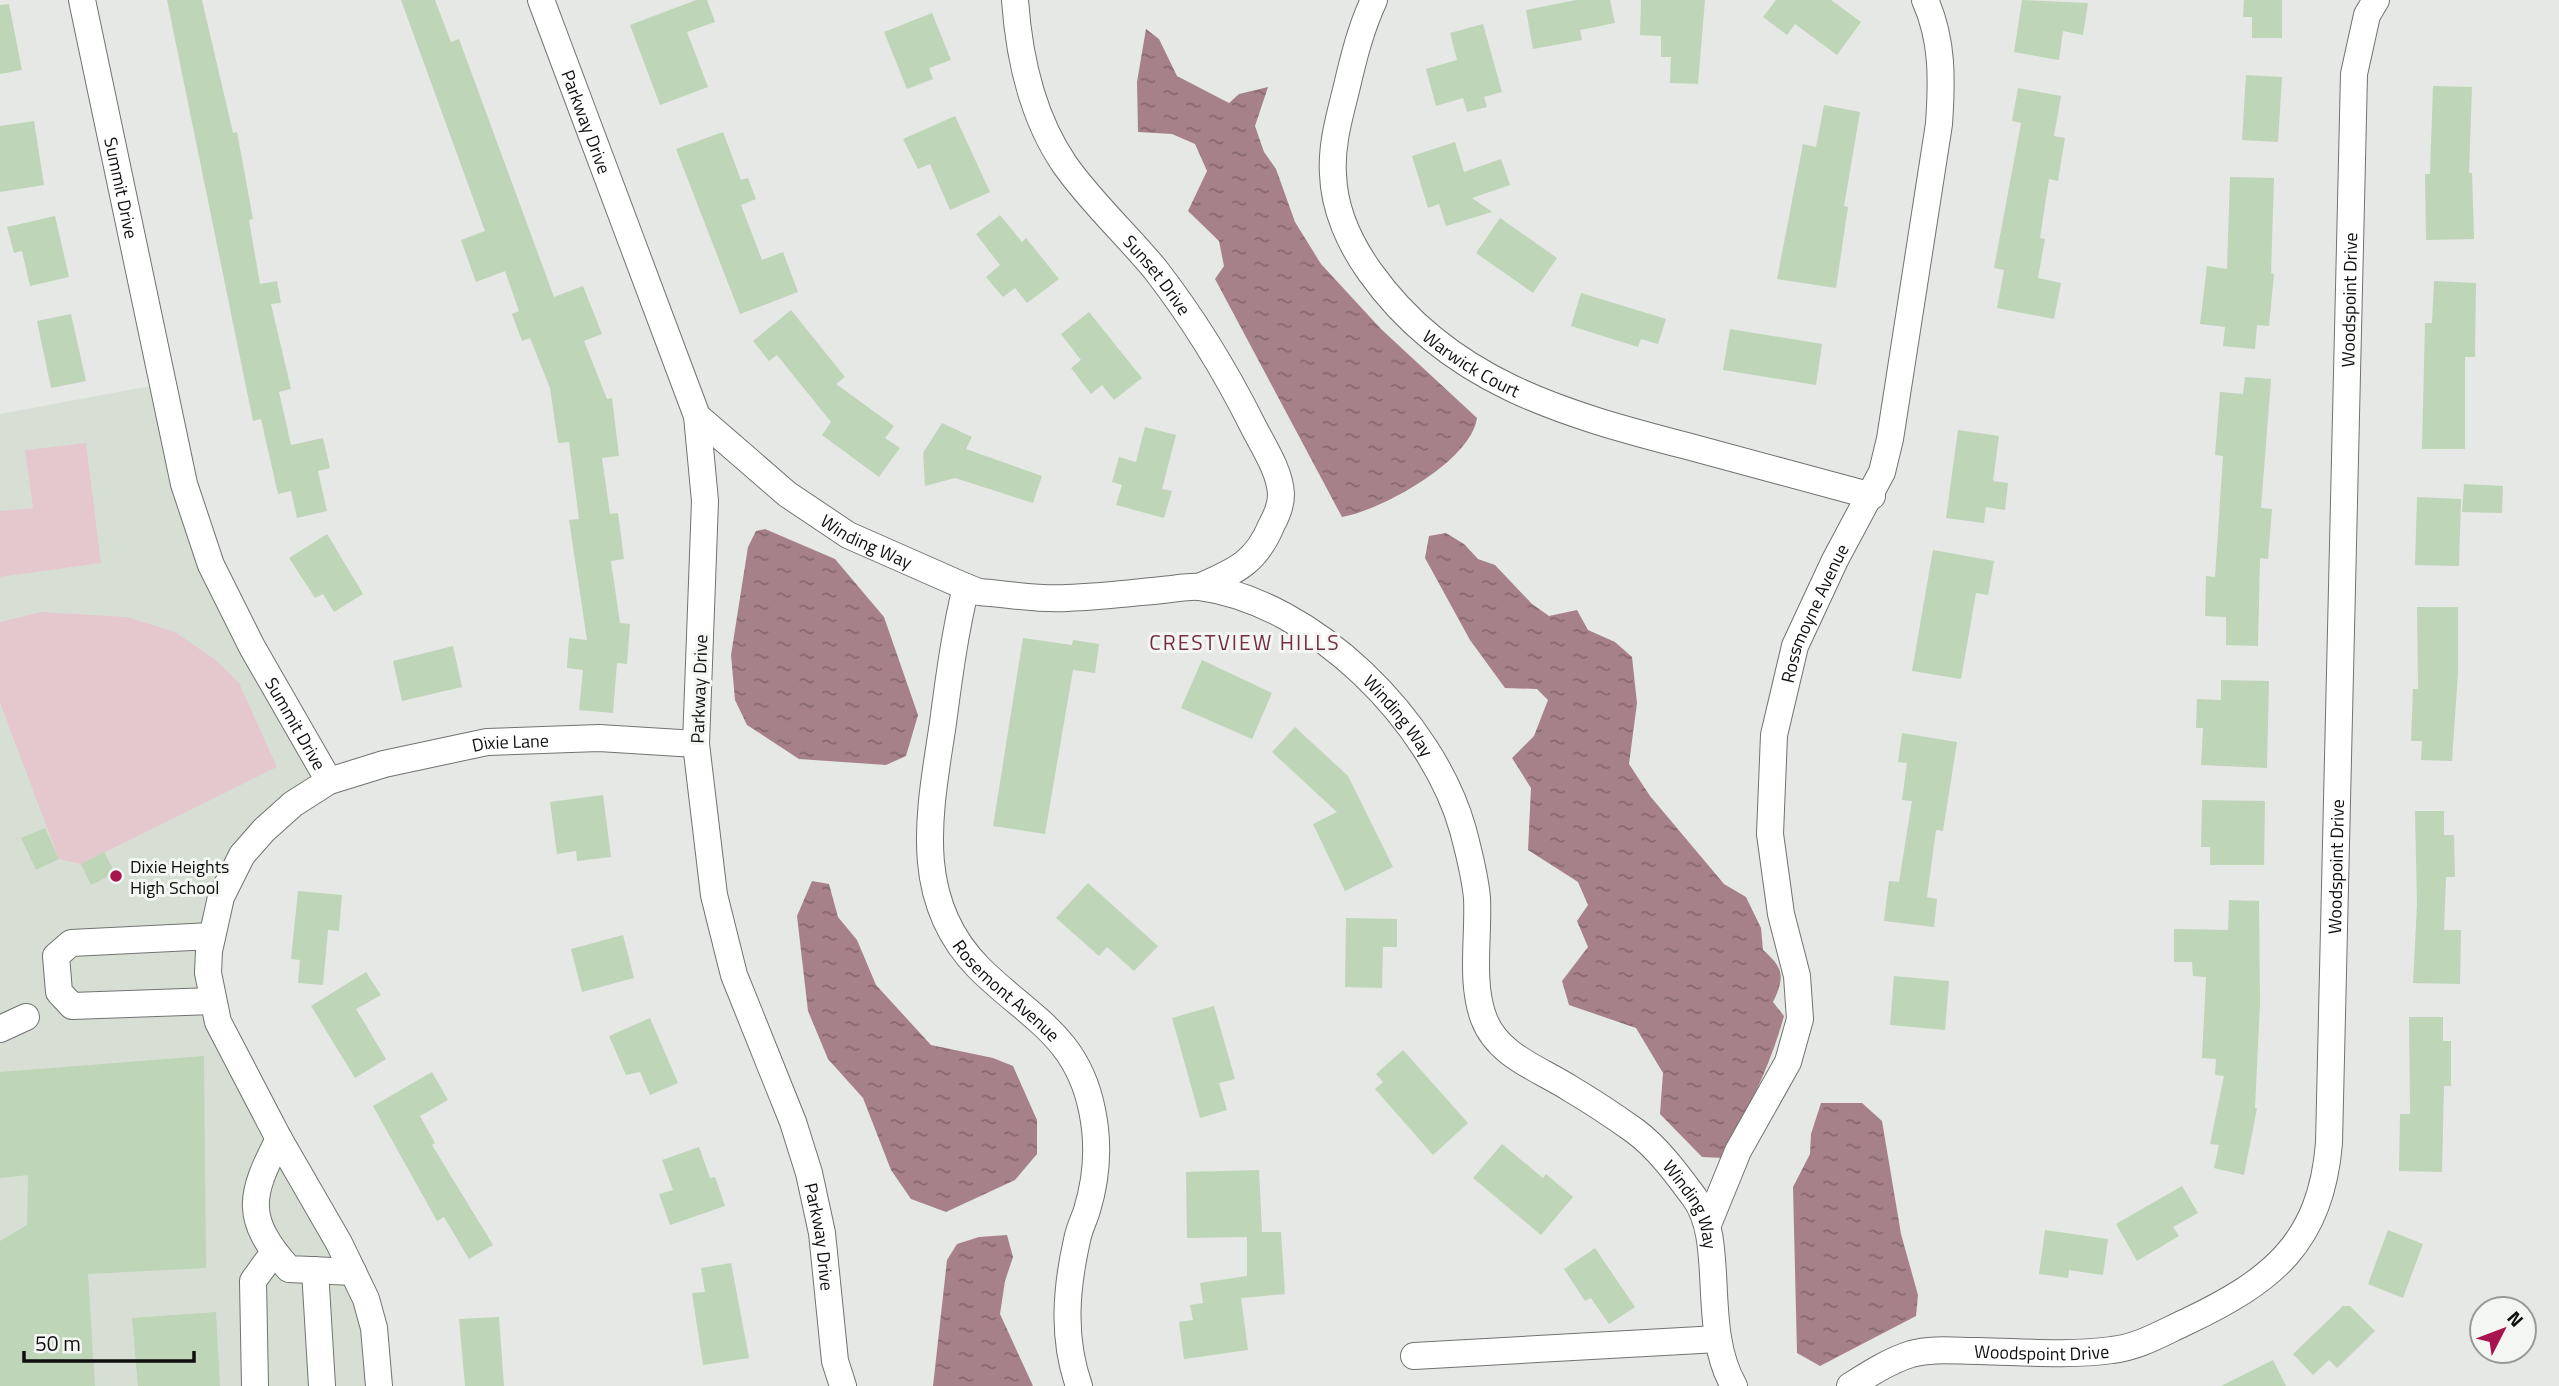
<svg xmlns="http://www.w3.org/2000/svg" width="2559" height="1386" font-family="'Titillium Web',sans-serif">
<style>
.built{fill:#d7dfd5}
.green{fill:#e5c8ce}
.water{fill:url(#water-ripples)}
.building{fill:#bed5b7}
.lines{fill:none;stroke-linecap:round;stroke-linejoin:round}
.minor-casing{stroke:#707370;stroke-width:28}
.minor{stroke:#fff;stroke-width:26}
.poi-dot{fill:#a8154e;stroke:#f3f6f2;stroke-width:2.5}
.labels{text-anchor:middle;dominant-baseline:central;stroke-width:6;stroke-linejoin:round;paint-order:stroke}
.street-label{font-size:18px;fill:#0e0f0e;stroke:#f3f6f2}
.poi-label{font-size:18px;fill:#0e0f0e;stroke:#f3f6f2;text-anchor:start}
.quarter-label{font-size:21px;letter-spacing:2px;fill:#742e41;stroke:#f3f6f2}
</style>
<defs>
<pattern id="water-ripples" width="26" height="14" patternUnits="userSpaceOnUse" patternTransform="scale(1.75)"><rect width="26" height="14" fill="#a78189"/><path d="M2 4q2-2 4 0t4 0M15 11q2-2 4 0t4 0" fill="none" stroke="#86686e"/></pattern>
</defs>
<rect width="100%" height="100%" fill="#e5e8e5"/>
<path class="built" d="M161 384 184 484 329 781 242 855 208 973 339 1243 379 1386H0V414Z"/>
<g class="green">
<path d="M86 443 101 563 0 577V511L33 508 25 450Z"/>
<path d="M41 612 127 617 175 632 217 661 239 683 277 767 81 864 59 859 0 703V622Z"/>
</g>
<g class="water">
<path d="M1146 29 1159 39 1177 76 1229 103 1239 94 1268 87 1255 126 1264 152 1276 169 1295 222 1321 264 1381 329 1477 418C1471 461 1382 510 1342 517L1215 279 1224 266 1219 241 1188 211 1207 171 1195 144 1172 134 1138 132 1137 82Z"/>
<path d="M765 529 835 559 884 617 918 715 906 756 886 765 799 759 747 725 735 700 731 655 748 547 756 531Z"/>
<path d="M1446 533 1464 544 1478 559 1495 565 1532 604 1549 616 1577 610 1588 630 1615 642 1632 657 1637 703 1629 764 1650 796 1724 884 1746 897 1761 928 1763 950C1784 968 1785 977 1773 1002L1784 1016C1770 1067 1747 1111 1723 1158L1702 1157 1660 1114 1663 1073 1636 1028 1569 1005 1562 981 1588 947 1577 921 1588 905 1578 882 1528 850 1531 788 1512 758 1534 736 1548 700 1537 689 1505 688 1470 640 1425 558 1429 536Z"/>
<path d="M812 881 829 884 838 917 857 940 876 985 931 1045 993 1058 1013 1066 1037 1120V1154L1015 1180 946 1212 911 1199 891 1170 863 1098 828 1059 808 1011 797 916Z"/>
<path d="M1821 1103H1862L1882 1121 1901 1234 1918 1295 1916 1316 1820 1366 1797 1353 1793 1187 1810 1154 1811 1134Z"/>
<path d="M1007 1235 1013 1257 1005 1281 1000 1314 1033 1386H933L947 1260 957 1244 979 1237Z"/>
</g>
<g class="building">
<path d="M167 0H202L233 133 237 132 253 219 249 220 260 284 277 281 281 303 271 304 291 389 279 392 291 445 323 438 330 468 318 471 327 511 297 518 291 491 278 494 261 419 253 421Z"/>
<path d="M401 0H435L451 42 459 39 554 297 583 286 602 334 584 341 607 399 612 398 619 456 602 458 610 514 618 513 624 559 611 561 620 623 630 624 627 664 617 663 613 713 579 710 583 670 567 668 569 638 587 640 569 520 579 519 569 442 558 443 550 388 530 338 522 341 512 314 519 311 505 271 476 282 461 240 485 231Z"/>
<path d="M696 0H707L715 22 687 32 708 87 660 105 630 25Z"/>
<path d="M1576 0H1610L1615 23 1580 30 1582 40 1533 49 1526 10Z"/>
<path d="M1641 0H1705L1698 84 1670 83 1671 57H1661V36L1640 35Z"/>
<path d="M1776 0H1831L1861 22 1837 55 1795 24 1787 35 1763 17Z"/>
<path d="M2022 0 2088 3 2083 35 2063 31 2059 60 2014 52Z"/>
<path d="M2244 0H2282V38H2252V17H2243Z"/>
<path d="M9 4 22 70 0 74V5Z"/>
<path d="M932 13 951 60 929 68 933 79 907 89 884 32Z"/>
<path d="M1483 24 1502 92 1484 97 1487 107 1467 112 1463 98 1436 106 1426 69 1457 60 1450 33Z"/>
<path d="M2246 75 2282 77 2278 142 2242 140Z"/>
<path d="M2433 86 2472 87 2469 173H2472L2474 239 2426 240 2425 174H2430Z"/>
<path d="M2018 88 2061 96 2054 136 2065 138 2058 181 2049 179 2040 238 2045 239 2038 278 2061 283 2054 319 1997 308 2004 270 1994 268 2021 123 2012 121Z"/>
<path d="M1824 105 1860 112 1844 206 1848 207 1836 288 1777 279 1803 144 1816 147Z"/>
<path d="M955 116 990 192 950 210 930 164 918 169 903 139Z"/>
<path d="M34 121 44 185 0 192V126Z"/>
<path d="M723 132 741 180 748 178 756 199 741 205 762 260 783 252 798 292 740 314 676 149Z"/>
<path d="M1455 142 1464 172 1501 159 1510 185 1472 198 1492 212 1446 226 1439 204 1428 208 1412 156Z"/>
<path d="M2230 177 2274 178 2271 273 2274 274 2269 326 2257 325 2255 349 2223 346 2225 327 2200 324 2207 266 2227 269Z"/>
<path d="M1000 215 1022 242 1026 238 1059 279 1027 303 1015 288 1003 297 986 277 1000 265 976 234Z"/>
<path d="M55 216 69 277 30 286 22 251 14 253 7 227Z"/>
<path d="M1500 218 1557 258 1533 293 1476 253Z"/>
<path d="M2434 281 2476 283 2475 357H2465V449H2422L2425 323H2432Z"/>
<path d="M1581 293 1666 319 1658 344 1641 339 1638 347 1571 326Z"/>
<path d="M791 310 845 377 836 384 894 426 885 438 900 448 879 477 822 435 831 422 777 355 769 361 753 341Z"/>
<path d="M1089 312 1142 378 1114 400 1102 385 1091 394 1071 368 1081 360 1061 334Z"/>
<path d="M71 314 86 381 51 388 37 321Z"/>
<path d="M1730 329 1822 344 1816 385 1723 370Z"/>
<path d="M2245 377 2271 379 2261 508 2272 509 2268 559 2260 558 2258 646 2226 645V617L2205 616 2206 576 2215 577 2223 456 2215 455 2220 392 2243 394Z"/>
<path d="M942 423 972 437 966 449 1042 476 1033 503 955 478 925 486 923 453Z"/>
<path d="M1145 427 1176 435 1162 489 1172 491 1164 518 1116 505 1122 485 1112 482 1119 457 1136 462Z"/>
<path d="M1958 430 1999 436 1993 481 2008 483 2005 510 1986 507 1984 523 1946 518Z"/>
<path d="M2464 484 2503 486 2502 513 2462 512Z"/>
<path d="M2417 497 2461 499 2459 566 2415 565Z"/>
<path d="M327 534 363 594 334 612 323 594 315 598 289 558Z"/>
<path d="M1933 550 1994 561 1988 595 1976 593 1961 679 1912 671Z"/>
<path d="M2417 607H2458V673L2452 761 2421 760 2422 741H2411L2413 689H2418Z"/>
<path d="M1023 638 1072 645 1073 640 1099 644 1095 673 1073 670 1045 834 993 826Z"/>
<path d="M453 646 462 687 402 701 393 661Z"/>
<path d="M1202 660 1272 693 1252 739 1181 708Z"/>
<path d="M2221 680 2269 681 2267 768 2201 765 2203 728H2196L2197 699 2221 700Z"/>
<path d="M1295 727 1348 776 1393 867 1345 891 1313 824 1337 812 1272 752Z"/>
<path d="M1902 733 1957 742 1943 831 1936 830 1927 897 1937 899 1934 927 1884 921 1889 881 1899 882 1912 801 1902 800 1907 763 1898 762Z"/>
<path d="M603 795 611 857 577 861 576 851 557 854 550 802Z"/>
<path d="M2202 800 2265 801 2264 865H2210V847H2201Z"/>
<path d="M2415 811H2444V835H2454L2455 877H2446L2444 930H2461L2460 984 2413 983 2417 905Z"/>
<path d="M45 828 59 859 36 870 21 838Z"/>
<path d="M104 852 115 873 91 885 81 864Z"/>
<path d="M1088 883 1158 946 1134 971 1107 947 1099 956 1056 918Z"/>
<path d="M298 891 342 895 339 931 328 930 323 985 298 983 300 960 291 959Z"/>
<path d="M2229 900 2259 901 2260 1004 2255 1108H2257L2244 1175 2214 1168 2219 1145 2210 1144 2224 1076 2215 1075 2216 1059 2202 1058 2206 977 2193 976 2192 962H2174V929L2228 930Z"/>
<path d="M1346 918 1397 919V947H1383L1382 988 1345 987Z"/>
<path d="M623 935 634 978 582 992 571 949Z"/>
<path d="M366 972 381 995 356 1009 386 1059 355 1078 311 1006Z"/>
<path d="M1894 976 1949 981 1945 1030 1890 1025Z"/>
<path d="M1214 1006 1235 1079 1219 1083 1227 1110 1200 1118 1172 1018Z"/>
<path d="M2409 1017H2443V1041H2451V1086H2444L2442 1172 2399 1171 2400 1114H2410Z"/>
<path d="M650 1018 678 1083 650 1095 640 1072 626 1075 609 1036Z"/>
<path d="M1403 1050 1468 1123 1433 1155 1375 1089 1383 1082 1376 1074Z"/>
<path d="M204 1056 206 1268 88 1274 95 1386H0V1241L27 1225 28 1175 0 1178V1072Z"/>
<path d="M432 1072 448 1100 420 1116 435 1143 432 1145 493 1245 469 1259 444 1217 437 1221 373 1106Z"/>
<path d="M1502 1144 1543 1178 1546 1174 1573 1197 1541 1235 1473 1178Z"/>
<path d="M699 1147 710 1178 715 1177 725 1206 670 1225 659 1194 673 1190 662 1160Z"/>
<path d="M1259 1170 1262 1232H1281L1285 1294 1241 1298 1248 1350 1184 1359 1179 1322 1193 1320 1190 1305 1203 1303 1200 1283 1247 1276V1237L1187 1238 1186 1172Z"/>
<path d="M2182 1186 2198 1213 2173 1227 2179 1236 2137 1261 2116 1224Z"/>
<path d="M2045 1230 2108 1239 2103 1275 2069 1270 2068 1278 2039 1274Z"/>
<path d="M2388 1230 2423 1244 2403 1298 2368 1284Z"/>
<path d="M1595 1248 1635 1307 1609 1324 1591 1298 1585 1301 1564 1269Z"/>
<path d="M731 1263 749 1358 703 1365 692 1293 705 1292 701 1268Z"/>
<path d="M2343 1306H2350L2375 1331 2337 1368 2329 1360 2313 1375 2293 1354Z"/>
<path d="M216 1312 220 1386H138L132 1318Z"/>
<path d="M499 1317 504 1386H465L459 1319Z"/>
<path d="M2273 1360 2286 1386H2221Z"/>
</g>
<g class="lines">
<g class="minor-casing">
<g id="minor">
<path id="s1" d="M82 0 184 484 211 565 252 647 329 781"/>
<path id="s2" d="M541 0 697 416 705 501 696 744 714 895 734 975 793 1122 809 1173 822 1233 835 1361 843 1386"/>
<path id="s3" d="M1015 0C1019 57 1032 117 1065 165 1091 202 1126 234 1155 269 1193 318 1225 370 1253 426 1263 446 1280 471 1281 494 1281 505 1277 515 1272 524 1256 563 1236 571 1199 587"/>
<path id="s4" d="M1374 0C1361 28 1354 56 1347 86 1340 115 1331 144 1333 174 1334 209 1350 244 1370 272 1448 382 1564 414 1687 446 1749 463 1810 479 1872 496"/>
<path id="s5" d="M697 416 787 494 848 535 966 587 979 592C1008 594 1038 600 1067 598 1099 597 1131 593 1162 590 1174 589 1189 586 1200 587 1314 602 1433 722 1463 830 1469 853 1475 875 1477 898 1479 936 1470 983 1484 1019 1498 1056 1540 1069 1571 1089 1593 1102 1614 1116 1635 1131 1658 1148 1677 1174 1694 1197 1727 1240 1700 1328 1734 1386"/>
<path id="s6" d="M966 587C955 632 949 677 943 723 930 810 910 898 979 968 1028 1017 1077 1035 1092 1110 1099 1143 1097 1177 1087 1210 1084 1220 1079 1229 1077 1240 1066 1289 1062 1338 1079 1386"/>
<path d="M212 936 71 943 56 956 59 992 72 1006 213 1001"/>
<path d="M0 1029 26 1017"/>
<path d="M279 1139C249 1196 244 1219 289 1269L353 1272"/>
<path id="s7" d="M1709 1222 1738 1151 1788 1062 1800 1019 1797 976 1781 914 1770 834 1774 735 1795 646 1835 560 1882 472 1890 439 1939 124C1942 80 1943 40 1925 0"/>
<path d="M315 1270 322 1386"/>
<path d="M1414 1356 1718 1339"/>
<path d="M255 1386 253 1281 274 1252"/>
<path id="s8" d="M379 1386 374 1328 366 1299 339 1243 279 1139 218 1022 208 973 209 951 221 897 242 855 264 830 293 804 329 781 384 764 487 742 599 738 696 744"/>
<path id="s9" d="M1850 1386C1869 1374 1889 1361 1911 1354 1933 1348 1956 1351 1979 1351 2024 1352 2068 1356 2112 1350 2139 1347 2162 1333 2186 1322 2272 1281 2321 1243 2329 1143L2354 74 2367 15 2376 0"/>
</g>
</g>
<use href="#minor" class="minor"/>
</g>
<circle class="poi-dot" cx="116" cy="876" r="7"/>
<g class="labels">
<g class="street-label">
<text stroke="none"><textPath href="#s2" startOffset="130">Parkway Drive</textPath></text>
<text stroke="none"><textPath href="#s1" startOffset="192">Summit Drive</textPath></text>
<text stroke="none"><textPath href="#s3" startOffset="318">Sunset Drive</textPath></text>
<text stroke="none"><textPath href="#s9" startOffset="1437">Woodspoint Drive</textPath></text>
<text stroke="none"><textPath href="#s4" startOffset="424">Warwick Court</textPath></text>
<text stroke="none"><textPath href="#s5" startOffset="212">Winding Way</textPath></text>
<text stroke="none"><textPath href="#s7" startOffset="639">Rossmoyne Avenue</textPath></text>
<text transform="translate(699 689) rotate(-88)">Parkway Drive</text>
<text stroke="none"><textPath href="#s5" startOffset="800">Winding Way</textPath></text>
<text stroke="none"><textPath href="#s1" startOffset="760">Summit Drive</textPath></text>
<text stroke="none"><textPath href="#s8" startOffset="878">Dixie Lane</textPath></text>
<text stroke="none"><textPath href="#s9" startOffset="870">Woodspoint Drive</textPath></text>
<text stroke="none"><textPath href="#s6" startOffset="432">Rosemont Avenue</textPath></text>
<text stroke="none"><textPath href="#s5" startOffset="1409">Winding Way</textPath></text>
<text stroke="none"><textPath href="#s2" startOffset="1284">Parkway Drive</textPath></text>
<text stroke="none"><textPath href="#s9" startOffset="200">Woodspoint Drive</textPath></text>
</g>
<g class="poi-label">
<text x="130" y="866">Dixie Heights<tspan x="130" dy="21">High School</tspan></text>
</g>
<g class="quarter-label">
<text x="1245" y="642">CRESTVIEW HILLS</text>
</g>
</g>
<g transform="translate(2503 1330) rotate(48)"><circle r="33" fill="#f3f6f2" stroke="#979a97" stroke-width="2"/>
<path d="M0-5L12 26L0 18L-12 26Z" fill="#a8154e"/>
<text y="-10" font-size="19" font-weight="bold" text-anchor="middle" fill="#0e0f0e">N</text>
</g>
<path d="M24 1351v10h170v-10" fill="none" stroke="#0e0f0e" stroke-width="3.5"/>
<text x="35" y="1351" font-size="21" fill="#0e0f0e" stroke="#f3f6f2" stroke-width="5" paint-order="stroke">50 m</text>
</svg>
